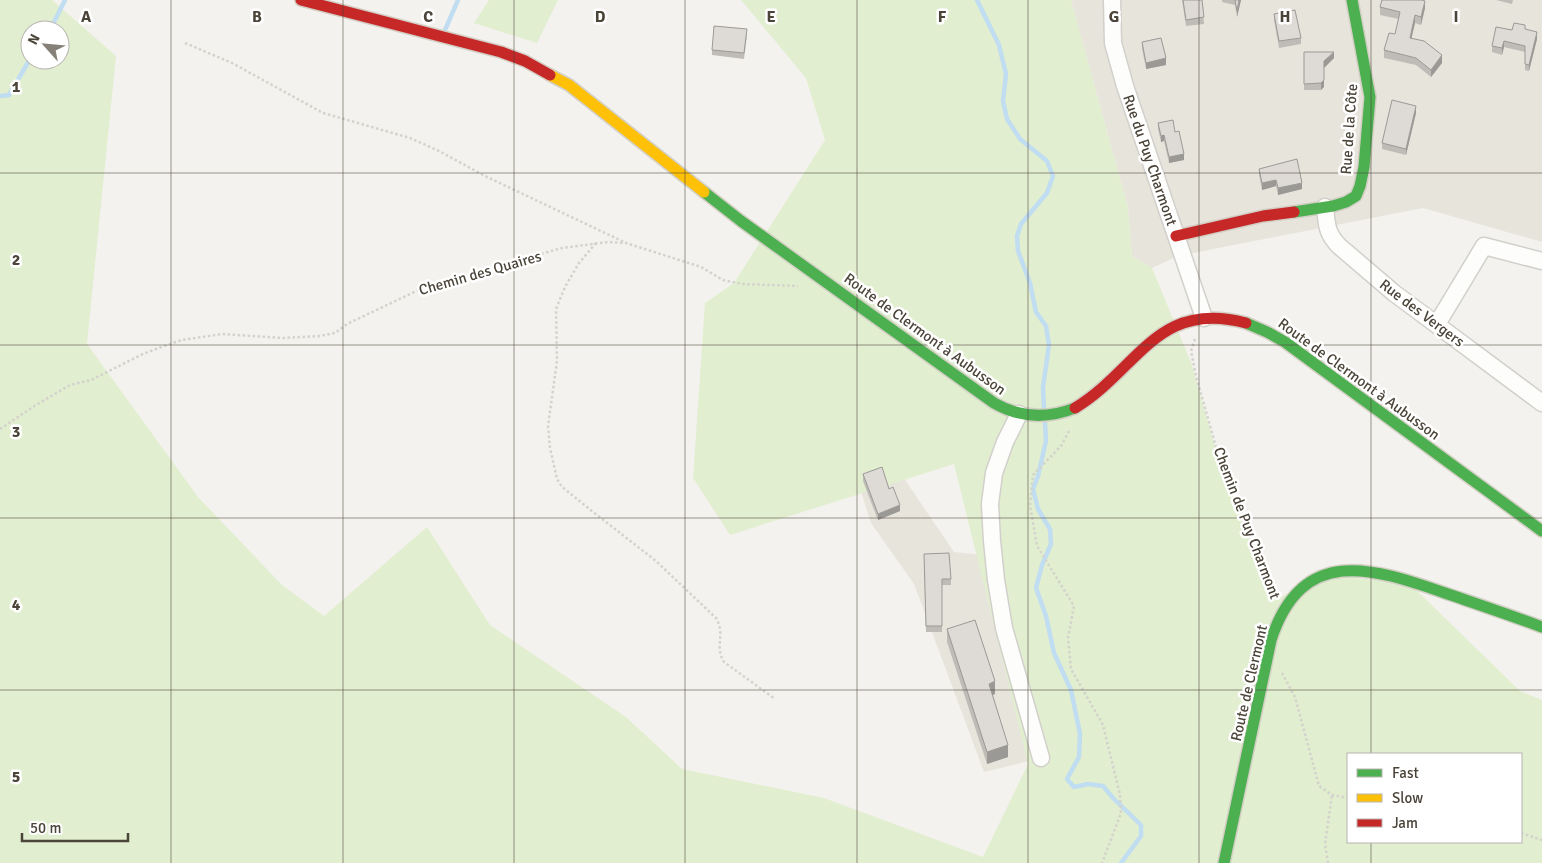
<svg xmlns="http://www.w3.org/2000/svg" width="1542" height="863" font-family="Signika,sans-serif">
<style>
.residential{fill:#e7e4dc}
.green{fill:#e1eecf;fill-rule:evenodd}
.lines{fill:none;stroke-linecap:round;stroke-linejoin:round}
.stream{stroke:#c0ddf1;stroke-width:4.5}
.street-casing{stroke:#d2d0cb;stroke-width:19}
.fast-casing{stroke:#d3cfc5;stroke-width:14}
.slow-casing{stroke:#d3cfc5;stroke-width:14}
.jam-casing{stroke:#d3cfc5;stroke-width:14}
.path{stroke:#d3d2cc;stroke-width:2.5;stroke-dasharray:2.5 2.5;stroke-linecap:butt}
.street{stroke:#fdfdfc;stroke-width:16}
.fast{stroke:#4caf50;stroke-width:11}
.slow{stroke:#ffc107;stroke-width:11}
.jam{stroke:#c62828;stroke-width:11}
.wall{fill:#bfbcb8}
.shaded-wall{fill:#9b9996}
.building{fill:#dedbd6;stroke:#9b9996}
.grid{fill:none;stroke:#4b4439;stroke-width:1;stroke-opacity:0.55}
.labels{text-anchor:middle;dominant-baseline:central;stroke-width:5;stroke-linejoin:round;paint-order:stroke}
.street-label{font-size:15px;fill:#4b4439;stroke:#fff}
.grid-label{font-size:16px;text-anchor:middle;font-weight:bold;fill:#4b4439;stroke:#fff;stroke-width:5;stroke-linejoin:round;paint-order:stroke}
</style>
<rect width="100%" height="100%" fill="#f4f2ee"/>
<g class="residential">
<path d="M1071 0H1542V242L1423 208 1178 256 1152 268 1132 256 1128 208Z"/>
<path d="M897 468 954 552 994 556 1041 758 984 772 914 584 871 523 857 479Z"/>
</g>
<g class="green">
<path d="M0 0H52L116 56 87 344 198 497 282 585 324 616 427 527 490 625 626 717 682 769 824 798 983 857 1028 764 954 464 730 535 693 478 705 303 734 283 825 140 806 78 741 0H1071L1128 208 1132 256 1152 268 1192 365 1213 440 1251 541 1276 600 1318 575 1409 583 1520 691 1542 700V863H0ZM30 30H60V60H30ZM1348 754H1521V842H1348Z"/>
<path d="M489 0H558L537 43 474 23Z"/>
</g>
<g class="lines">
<g class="stream">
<path d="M977 0 999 45 1006 74 1003 101 1007 119 1020 139 1047 161 1053 176 1047 193 1021 224 1017 236 1018 251 1030 283 1036 312 1046 326 1049 345 1043 387 1044 410"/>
<path d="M50 30 65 0"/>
<path d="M445 30 458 0"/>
<path d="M0 96 9 95 30 59"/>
<path d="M1045 423 1046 441 1038 476 1033 489 1038 509 1050 529 1051 544 1042 565 1036 588 1046 616 1054 653 1071 690 1080 734 1079 757 1067 779 1074 787 1088 784 1103 786 1113 798 1141 825V836L1121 863"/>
</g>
<g class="street-casing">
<g id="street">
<path d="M1112 0 1113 43 1125 86 1204 318"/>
<path d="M1325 207C1327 224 1326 233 1339 246L1394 293 1542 403"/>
<path d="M1437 324 1484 246 1542 261"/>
<path d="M1019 414 1005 442 994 473 990 504 992 541 996 580 1004 628 1041 758"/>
</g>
</g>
<g class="fast-casing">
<g id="fast">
<path d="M704 192 741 221 994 403C1020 418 1047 419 1075 408"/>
<path d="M1294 212 1333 206 1346 202 1356 196 1360 186 1364 167 1370 97 1352 0"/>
<path d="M1246 323 1267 332 1285 342 1542 531"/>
<path d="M1224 863 1271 640C1302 545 1371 567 1445 593 1477 604 1510 615 1542 627"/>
</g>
</g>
<g class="slow-casing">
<path id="slow" d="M550 75 569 85 704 192"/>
</g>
<g class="jam-casing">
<g id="jam">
<path d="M301 0 501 52 525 61 550 75"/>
<path d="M1176 236 1263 216 1294 212"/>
<path d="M1075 408C1139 369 1157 299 1246 323"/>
</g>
</g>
<g class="path">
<path d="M185 43 232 63 323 113 410 138 439 151 485 176 624 242"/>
<path d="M596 243 579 263 565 287 556 309 557 361 548 426 550 448 557 479 562 487 597 515 656 561 716 618C726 635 714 646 724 662L775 699"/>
<path d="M1195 339 1191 351 1196 376 1220 461 1234 500 1273 591"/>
<path d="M0 429 36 405 70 385 91 380 143 354 164 346 182 340 222 334 283 338 320 336 335 333 347 324 427 286 562 248 608 242 626 243 701 267 723 280 743 284 798 286"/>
<path d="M1069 431 1061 446 1033 475 1030 505 1037 546 1074 606 1068 638 1071 669 1103 725 1120 795 1121 813 1102 863"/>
<path d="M1282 673 1295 697 1319 786 1332 795 1348 798"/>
<path d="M1521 833 1542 840"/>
<path d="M1328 863 1325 844 1332 795"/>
</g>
<use href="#street" class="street"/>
<use href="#fast" class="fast"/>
<use href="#slow" class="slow"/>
<use href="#jam" class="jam"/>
</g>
<g class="wall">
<path d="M1182 0H1202L1204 24 1186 26Z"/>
<path d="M1222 0H1241L1237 17 1235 5 1222 2Z"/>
<path d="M1496 0H1513L1512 4Z"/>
<path d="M1380 7 1425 8 1421 25 1415 23 1411 38 1442 63 1431 77 1416 65 1384 58V50L1395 34 1399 19 1380 15Z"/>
<path d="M1274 14 1301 38V44L1279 48 1274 20Z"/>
<path d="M1525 30 1537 39 1529 71 1525 70V52L1504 47 1502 55 1492 52V46Z"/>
<path d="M747 35 744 59 712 55V50Z"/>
<path d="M1142 42 1166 65 1146 69 1142 48Z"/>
<path d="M1304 52 1334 58 1324 68V87L1321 90H1304Z"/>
<path d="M1416 113 1406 155 1382 149V143Z"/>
<path d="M1158 123 1175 132 1184 160 1169 163 1164 141 1161 142 1158 129Z"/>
<path d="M1259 169 1302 189 1278 195 1276 186 1262 190 1259 175Z"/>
<path d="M863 474 889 489 900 511 878 520 863 481Z"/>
<path d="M924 554 951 579V585H942V632H926Z"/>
<path d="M947 629 995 694 992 695 1008 757 987 764 947 642Z"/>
</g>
<g class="shaded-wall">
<path d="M1239 0H1241L1237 17V11Z"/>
<path d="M1425 1V8L1421 25V17Z"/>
<path d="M1415 15V23L1410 45V38Z"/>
<path d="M1537 32V39L1529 71V65Z"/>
<path d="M1504 41V47L1502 55V48Z"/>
<path d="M1334 52V58L1324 68V61Z"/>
<path d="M1442 55V63L1431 77V70Z"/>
<path d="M1166 58V65L1146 69V63Z"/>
<path d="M1324 80V87L1321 90V83Z"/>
<path d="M1416 106V113L1406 155V149Z"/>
<path d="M1164 135V141L1161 142V136Z"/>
<path d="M1184 154V160L1169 163V157Z"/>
<path d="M1276 180V186L1262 190V183Z"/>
<path d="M1302 183V189L1278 195V188Z"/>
<path d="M900 505V511L878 520V514Z"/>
<path d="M995 681V694L989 697V684Z"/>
<path d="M1008 745V757L987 764V752Z"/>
</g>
<g class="building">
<path d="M1183 0H1202L1204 17 1186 20Z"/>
<path d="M1235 0H1239L1237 11Z"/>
<path d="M1382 0H1422L1425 1 1421 17 1415 15 1410 38 1424 41 1442 55 1431 70 1416 58 1384 50 1389 33 1395 34 1400 12 1380 7Z"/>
<path d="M1295 10 1301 38 1279 41 1274 14Z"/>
<path d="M1514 23 1525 25V29L1537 32 1529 65 1525 64V46L1504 41 1502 48 1492 46 1496 27 1512 30Z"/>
<path d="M714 26 747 29 744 53 712 50Z"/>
<path d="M1161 38 1166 58 1146 63 1142 42Z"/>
<path d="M1304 52H1334L1324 61V80L1321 83 1304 84Z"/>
<path d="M1392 100 1416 106 1406 149 1382 143Z"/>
<path d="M1173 120 1175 132 1179 131 1184 154 1169 157 1164 135 1161 136 1158 123Z"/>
<path d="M1297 159 1302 183 1278 188 1276 180 1262 183 1259 169Z"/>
<path d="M882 467 889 489 893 487 900 505 878 514 863 474Z"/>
<path d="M949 553 951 579H942V626H926L924 554Z"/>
<path d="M975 620 995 681 989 684 1008 745 987 752 947 629Z"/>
</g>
<path class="grid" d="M171 0V863M343 0V863M514 0V863M685 0V863M857 0V863M1028 0V863M1199 0V863M1371 0V754M0 173H1542M0 345H1542M0 518H1542M0 690H1542M1371 842V863"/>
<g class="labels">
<g class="street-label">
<text transform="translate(1349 129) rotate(-86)">Rue de la Côte</text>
<text transform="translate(1150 160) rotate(71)">Rue du Puy Charmont</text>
<text transform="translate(480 273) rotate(-16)">Chemin des Quaires</text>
<text transform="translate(1422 313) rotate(37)">Rue des Vergers</text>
<text transform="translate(925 334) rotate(36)">Route de Clermont à Aubusson</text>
<text transform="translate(1359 379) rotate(36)">Route de Clermont à Aubusson</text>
<text transform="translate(1247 523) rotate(69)">Chemin de Puy Charmont</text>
<text transform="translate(1249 683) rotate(-77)">Route de Clermont</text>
</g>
</g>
<g class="grid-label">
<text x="86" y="22">A</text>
<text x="257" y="22">B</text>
<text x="428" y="22">C</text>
<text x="600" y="22">D</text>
<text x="771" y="22">E</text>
<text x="942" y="22">F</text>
<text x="1114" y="22">G</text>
<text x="1285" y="22">H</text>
<text x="1456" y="22">I</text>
<text x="16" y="92">1</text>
<text x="16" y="265">2</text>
<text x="16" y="437">3</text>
<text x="16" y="610">4</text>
<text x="16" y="782">5</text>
</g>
<rect x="1347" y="753" width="175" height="90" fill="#ffffff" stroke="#b7b4b0"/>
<rect x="1357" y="769" width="25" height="8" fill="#4caf50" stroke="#b7b4b0"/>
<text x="1392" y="778" font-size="15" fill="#4b4439">Fast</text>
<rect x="1357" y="794" width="25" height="8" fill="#ffc107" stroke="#b7b4b0"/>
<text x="1392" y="803" font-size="15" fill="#4b4439">Slow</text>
<rect x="1357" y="819" width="25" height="8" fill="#c62828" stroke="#b7b4b0"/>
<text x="1392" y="828" font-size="15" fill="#4b4439">Jam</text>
<g transform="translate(45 45) rotate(297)"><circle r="24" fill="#ffffff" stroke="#b7b4b0"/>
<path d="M0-4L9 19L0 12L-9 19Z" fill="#868178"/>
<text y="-8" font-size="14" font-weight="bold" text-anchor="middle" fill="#4b4439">N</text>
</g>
<path d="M22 833v8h106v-8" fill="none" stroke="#4b4439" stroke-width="2.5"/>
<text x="30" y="833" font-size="15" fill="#4b4439" stroke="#ffffff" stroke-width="4" paint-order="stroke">50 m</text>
</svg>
